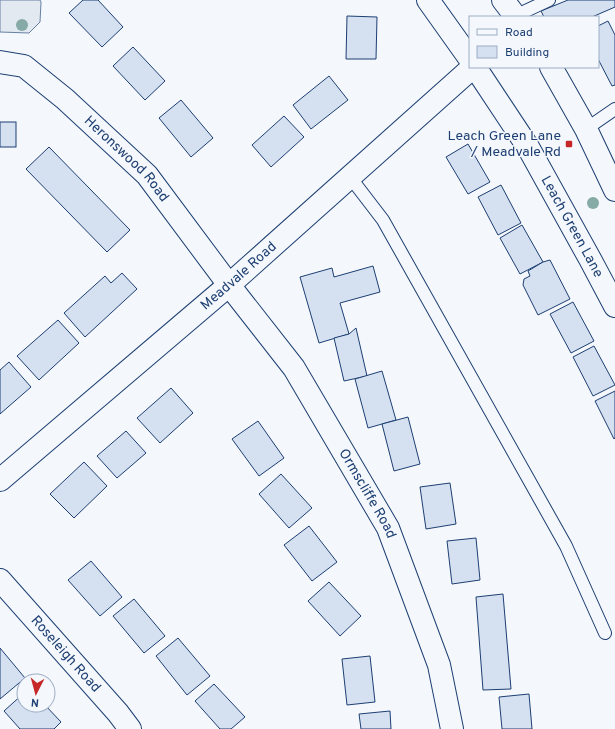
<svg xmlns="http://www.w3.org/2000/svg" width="615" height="729" font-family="Overpass,sans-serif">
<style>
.green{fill:#e3e9f0;stroke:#687fa3}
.building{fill:#d5e0f0;stroke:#1d3f73}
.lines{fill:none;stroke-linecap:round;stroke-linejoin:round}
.service-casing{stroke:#1d3f73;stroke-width:14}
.minor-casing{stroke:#1d3f73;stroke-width:24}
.tertiary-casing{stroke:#1d3f73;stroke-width:24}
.service{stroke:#f4f7fb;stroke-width:12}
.minor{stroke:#f4f7fb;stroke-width:22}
.tertiary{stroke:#f4f7fb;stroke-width:22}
.tree{fill:#86aba6}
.poi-dot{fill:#c62828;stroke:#f4f7fb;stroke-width:1.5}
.labels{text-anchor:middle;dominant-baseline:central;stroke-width:3;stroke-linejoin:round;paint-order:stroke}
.poi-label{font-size:14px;fill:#1d3f73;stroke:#f4f7fb;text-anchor:end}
.street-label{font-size:14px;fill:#1d3f73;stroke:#f4f7fb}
</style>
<rect width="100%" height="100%" fill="#f4f7fb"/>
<path class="green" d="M0 0H40L41 2 40 22 29 33 0 32Z"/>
<g class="building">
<path d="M83 0H98L123 27 102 47 69 13Z"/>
<path d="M568 0H615V7L592 17H544L541 11Z"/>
<path d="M347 16 377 17 376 59H346Z"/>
<path d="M608 21 615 35V85L612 86 598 59V26Z"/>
<path d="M133 47 165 81 145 100 113 66Z"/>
<path d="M329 76 348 100 311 129 293 105Z"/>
<path d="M181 100 213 138 191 157 159 118Z"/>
<path d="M284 116 304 137 271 167 252 145Z"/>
<rect x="0" y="122" width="16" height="25"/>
<path d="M468 144 490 182 468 194 446 157Z"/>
<path d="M49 147 130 230 107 252 26 169Z"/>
<path d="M501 185 521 223 498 235 478 197Z"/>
<path d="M522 225 543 262 520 274 500 238Z"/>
<path d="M550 260 570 299 538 315 523 285 524 279 530 276 528 271 543 262Z"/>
<path d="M373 266 380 292 340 303 349 334 319 343 300 277 332 268 334 277Z"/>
<path d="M122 273 137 289 85 337 64 313 105 276 111 283Z"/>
<path d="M573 302 594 341 571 353 550 314Z"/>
<path d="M58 320 79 343 39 380 17 356Z"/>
<path d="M356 328 367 376 344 381 334 338 349 334Z"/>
<path d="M594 346 615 385 593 396 573 357Z"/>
<path d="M9 362 31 387 0 414V370Z"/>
<path d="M382 371 396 420 368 428 355 379Z"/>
<path d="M171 388 193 413 160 443 137 418Z"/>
<path d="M615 391V438L614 439 595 401Z"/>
<path d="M408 417 420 464 394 471 382 424Z"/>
<path d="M258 421 284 458 259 476 232 439Z"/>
<path d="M126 431 146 453 117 478 97 456Z"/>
<path d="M84 462 107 486 74 518 50 494Z"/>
<path d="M281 474 312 508 289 528 259 494Z"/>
<path d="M450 483 456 524 426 529 420 487Z"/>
<path d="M309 526 337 562 312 581 284 545Z"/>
<path d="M476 538 480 580 452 584 447 541Z"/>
<path d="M91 561 122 597 100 616 68 580Z"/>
<path d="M329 582 361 616 340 636 308 601Z"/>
<path d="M503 594 511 689 483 690 476 597Z"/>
<path d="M134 599 165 636 144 653 113 616Z"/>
<path d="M178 638 210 676 187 695 156 656Z"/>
<path d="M0 648 25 678 0 699Z"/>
<path d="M370 656 375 702 347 705 342 659Z"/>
<path d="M214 684 245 717 231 729H220L195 701Z"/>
<path d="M24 693V705H45L61 722 54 729H20L4 711Z"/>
<path d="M529 694 532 729H502L499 697Z"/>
<path d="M390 711 391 729H361L359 714Z"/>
</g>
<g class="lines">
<g class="service-casing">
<g id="service">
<path d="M515 16 549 0"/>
<path d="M586 129 615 109"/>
<path d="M350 177 383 220 566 546 605 633"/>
</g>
</g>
<g class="minor-casing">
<g id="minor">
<path d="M428 0 470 59"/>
<path id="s1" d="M0 62 24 66 65 99 147 175 229 285 294 368 388 528 439 665 452 729"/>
<path id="s2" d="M475 67 528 147 590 259 615 306"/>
<path id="s3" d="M0 480 229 285 473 67"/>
<path id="s4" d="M0 580 118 713 130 729"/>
</g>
</g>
<g class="tertiary-casing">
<g id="tertiary">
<path d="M503 0 516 17"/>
<path d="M551 67 586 129 615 190"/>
</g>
</g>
<use href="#service" class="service"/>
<use href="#minor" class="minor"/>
<use href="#tertiary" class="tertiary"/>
</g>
<g class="tree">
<circle cx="22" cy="25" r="6"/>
<circle cx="593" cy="203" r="6"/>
</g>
<rect class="poi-dot" x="565" y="140" width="8" height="8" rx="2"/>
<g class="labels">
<g class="poi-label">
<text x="561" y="136">Leach Green Lane<tspan x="561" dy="16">/ Meadvale Rd</tspan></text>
</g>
<g class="street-label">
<text stroke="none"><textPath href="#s1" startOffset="163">Heronswood Road</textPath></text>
<text stroke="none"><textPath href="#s2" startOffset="187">Leach Green Lane</textPath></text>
<text stroke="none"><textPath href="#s3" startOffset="314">Meadvale Road</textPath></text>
<text stroke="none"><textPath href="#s1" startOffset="577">Ormscliffe Road</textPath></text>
<text stroke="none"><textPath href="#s4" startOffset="99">Roseleigh Road</textPath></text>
</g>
</g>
<rect x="469" y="16" width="130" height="52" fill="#f4f7fb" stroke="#9eadc5"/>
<rect x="477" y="29" width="20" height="6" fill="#f4f7fb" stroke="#9eadc5"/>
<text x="505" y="36" font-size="12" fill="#1d3f73">Road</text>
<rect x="477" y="46" width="20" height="12" fill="#d5e0f0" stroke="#9eadc5"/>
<text x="505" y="56" font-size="12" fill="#1d3f73">Building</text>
<g transform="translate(36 693) rotate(186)"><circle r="19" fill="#f4f7fb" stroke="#9eadc5"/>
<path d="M0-3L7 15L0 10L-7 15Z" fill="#c62828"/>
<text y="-6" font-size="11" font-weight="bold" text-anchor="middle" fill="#1d3f73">N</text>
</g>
</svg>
